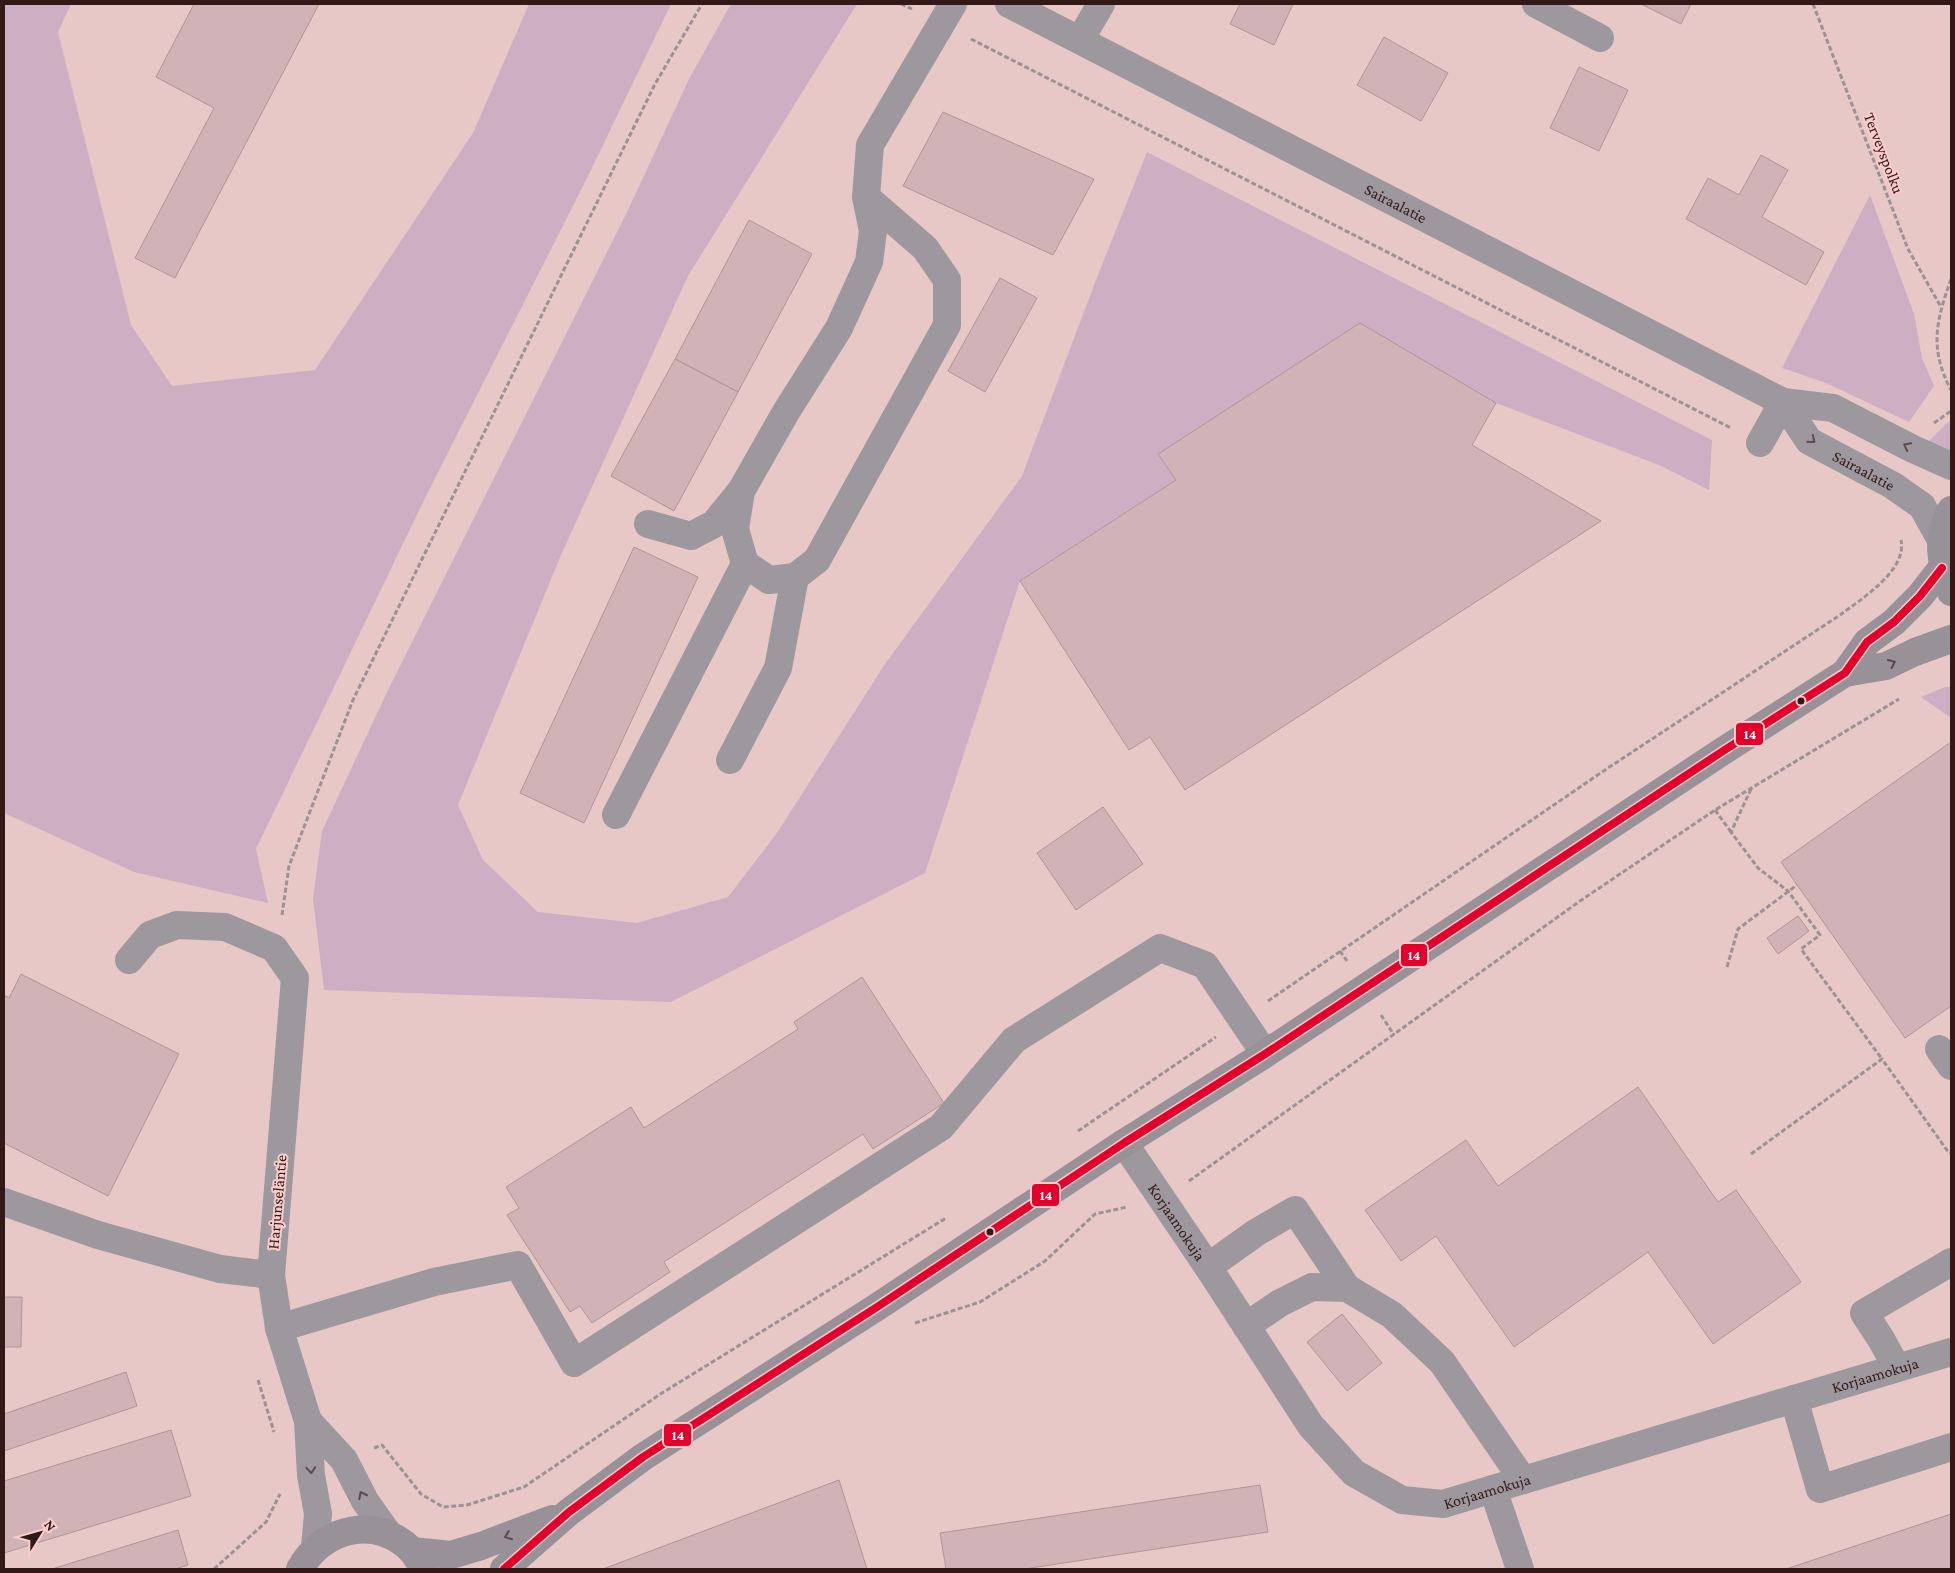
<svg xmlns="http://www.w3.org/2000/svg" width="1955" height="1573" font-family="'Crimson Pro',serif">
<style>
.green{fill:#cdaec2}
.building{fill:#d1b3b7;stroke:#af9498}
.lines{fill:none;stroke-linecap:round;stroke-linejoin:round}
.path{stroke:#9c9194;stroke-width:3;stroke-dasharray:5 2.5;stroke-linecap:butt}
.minor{stroke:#9d989d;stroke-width:28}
.major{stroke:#989197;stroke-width:28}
.bus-1-casing{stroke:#facccb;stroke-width:11}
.bus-1{stroke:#e4002b;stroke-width:8}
.oneway{stroke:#5d4b4d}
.oneway2{stroke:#5b484b}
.bus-dot{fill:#331818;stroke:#facccb;stroke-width:2}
.labels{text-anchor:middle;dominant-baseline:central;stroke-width:4;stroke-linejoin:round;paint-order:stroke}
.street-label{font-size:16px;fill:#331818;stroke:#facccb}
.line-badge{stroke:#facccb;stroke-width:2}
.badge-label{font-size:14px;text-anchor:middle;font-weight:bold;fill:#fff}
</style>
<rect width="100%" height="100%" fill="#e8c8c7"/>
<g class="green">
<path d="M5 4H71L58 32 131 325 172 386 315 370 473 133 529 4H671L588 176 425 498 256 849 268 903 134 872 4 813Z"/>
<path d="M731 4H857L688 276 561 555 458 805 483 860 538 912 637 923 728 897 777 833 885 664 1022 476 1096 280 1147 152 1712 440 1709 490 1659 465 1496 403 1360 324 1159 454 1176 480 1020 581 925 873 671 1002 324 990 313 899 322 831 388 690 628 210 690 77Z"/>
<path d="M1870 195 1914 314 1922 358 1934 386 1909 422 1826 383 1782 368Z"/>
<path d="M1951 421V451L1927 443 1948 422Z"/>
<path d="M1945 687H1951V718L1921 697Z"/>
</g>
<g class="building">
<path d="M194 4H319L175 278 135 258 214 108 156 77Z"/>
<path d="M1240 4H1293L1274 45 1230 24Z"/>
<path d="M1641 4H1691L1681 24Z"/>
<path d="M1384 37 1448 73 1421 121 1357 85Z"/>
<path d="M1579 67 1628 90 1599 151 1550 128Z"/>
<path d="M943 112 1094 179 1053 255 903 186Z"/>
<path d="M1761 155 1788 170 1762 217 1824 252 1806 285 1686 219 1708 178 1739 195Z"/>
<path d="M749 220 812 254 738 392 675 359Z"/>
<path d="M1000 278 1037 298 985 392 948 371Z"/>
<path d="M1360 323 1496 403 1472 445 1601 521 1185 790 1150 737 1129 750 1020 581 1176 480 1158 454Z"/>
<path d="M675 359 738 392 674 511 611 476Z"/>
<path d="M634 547 698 577 584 823 520 793Z"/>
<path d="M1951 742V1006L1905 1038 1781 862Z"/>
<path d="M1103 807 1143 864 1076 910 1037 853Z"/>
<path d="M1798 916 1809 931 1778 954 1767 938Z"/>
<path d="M21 974 179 1054 108 1196 4 1143V995L9 998Z"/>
<path d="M862 977 944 1103 873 1149 863 1134 664 1262 670 1272 592 1323 580 1306 570 1312 507 1215 519 1208 506 1187 631 1107 644 1128 798 1029 794 1022Z"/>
<path d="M1638 1087 1718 1202 1736 1190 1801 1282 1713 1344 1648 1252 1514 1347 1436 1236 1401 1261 1365 1210 1466 1140 1498 1186Z"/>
<path d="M4 1297H22L21 1347H4Z"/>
<path d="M1342 1314 1382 1363 1347 1391 1307 1342Z"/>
<path d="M126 1372 137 1406 4 1451V1414Z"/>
<path d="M171 1430 191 1496 4 1553V1481Z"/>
<path d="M839 1480 867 1569H603Z"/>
<path d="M1260 1485 1268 1532 1024 1569H946L940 1533Z"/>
<path d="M1951 1514V1569H1786Z"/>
<path d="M178 1530 188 1565 175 1569H52Z"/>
</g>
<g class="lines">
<g class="path">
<path d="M901 4 912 9"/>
<path d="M1813 4 1908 249 1941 307"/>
<path d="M971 39 1731 428"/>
<path d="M1951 279C1936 322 1929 348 1951 390"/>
<path d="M1934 423 1951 411"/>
<path d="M1751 789 1731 832 1758 868 1788 891 1820 935 1801 949 1882 1059"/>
<path d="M1715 810 1731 832"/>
<path d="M282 915 289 866 353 700 655 84 702 4"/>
<path d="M1340 951 1347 961"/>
<path d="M1727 967 1738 929 1797 885"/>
<path d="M1268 1001 1599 774 1840 615C1860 600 1908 570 1901 540"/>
<path d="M1381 1015 1394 1035"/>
<path d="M1078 1131 1216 1037"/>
<path d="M1751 1154 1882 1059 1949 1153H1951"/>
<path d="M1189 1181 1580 901 1715 810 1899 699"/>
<path d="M915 1323 980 1302 1045 1261 1095 1214 1127 1207"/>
<path d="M258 1380 274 1432"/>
<path d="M374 1448 382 1445 421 1494 443 1507 467 1505 524 1487 662 1393 946 1218"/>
<path d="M214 1569 266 1522 280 1494"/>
</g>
<g class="minor">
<path id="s1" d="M1009 4 1783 402 1833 408 1913 449 1951 466"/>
<path d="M1536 4 1600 38"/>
<path d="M1080 40 1101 4"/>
<path d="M866 197 925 248 947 280V325L817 560 795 577 769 580 745 564 735 529 741 491 786 412 839 328 869 262 873 231 866 197 870 145 953 4"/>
<path id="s2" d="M1783 402 1809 441 1892 485 1922 506 1941 540"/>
<path d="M1760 443 1783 402"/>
<path d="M648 524 691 536 714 524 740 492"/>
<path d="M730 760 778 668 795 577"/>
<path d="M616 815 745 564"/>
<path d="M129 960 150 935 177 925 225 927 274 948 295 978 271 1275 279 1328 308 1421 311 1475 318 1514 315 1547"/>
<path d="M1939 1049 1951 1066"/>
<path id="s3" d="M1124 1143 1208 1267 1311 1426 1354 1473 1402 1500 1443 1504 1951 1352"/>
<path d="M4 1202 98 1235 220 1269 271 1275"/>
<path d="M1208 1267 1257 1232 1295 1210 1347 1288"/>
<path d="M1246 1326 1280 1303 1312 1287 1347 1288 1392 1315 1442 1362 1523 1480"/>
<path d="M279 1328 434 1282 518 1265 574 1363 941 1127 1014 1040 1160 948 1205 965 1265 1054"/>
<path d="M1897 1368 1881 1339 1864 1313 1951 1262"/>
<path d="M1794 1399 1820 1489 1951 1447"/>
<path d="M308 1421 344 1460 365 1501 389 1535"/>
<path d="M1493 1489 1520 1569"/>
</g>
<g class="major">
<path d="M1951 510C1935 538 1941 564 1951 592"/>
<path d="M1845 673 1886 666 1915 652 1951 639"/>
<path d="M412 1551 451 1555 481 1546 552 1519"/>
<path d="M300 1569C322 1528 377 1514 412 1551 416 1555 419 1562 423 1567"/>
<path d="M504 1569 569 1512 643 1457 877 1307 1124 1143 1265 1054 1723 751 1845 673 1867 642 1894 622 1920 596 1942 568"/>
</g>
<g class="bus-1-casing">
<path id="bus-1" d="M504 1569 569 1512 643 1457 877 1307 1124 1143 1265 1054 1723 751 1845 673 1867 642 1894 622 1920 596 1942 568"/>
</g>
<use href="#bus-1" class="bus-1"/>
</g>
<defs><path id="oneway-chevron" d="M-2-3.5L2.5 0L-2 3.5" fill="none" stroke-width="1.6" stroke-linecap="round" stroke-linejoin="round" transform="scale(1.25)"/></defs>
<g class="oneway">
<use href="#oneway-chevron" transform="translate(1812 440) rotate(40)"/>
<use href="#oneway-chevron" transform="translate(1907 446) rotate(-153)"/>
<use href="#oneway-chevron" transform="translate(311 1470) rotate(86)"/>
<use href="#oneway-chevron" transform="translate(362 1495) rotate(-117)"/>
</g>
<g class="oneway2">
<use href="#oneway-chevron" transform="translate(1892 663) rotate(-25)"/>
<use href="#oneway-chevron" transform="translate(508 1536) rotate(159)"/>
</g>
<g class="bus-dot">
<circle cx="1801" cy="701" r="4.5"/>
<circle cx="990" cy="1232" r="4.5"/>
</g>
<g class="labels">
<g class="street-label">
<text transform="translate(1884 153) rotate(69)">Terveyspolku</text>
<text stroke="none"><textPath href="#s1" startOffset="435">Sairaalatie</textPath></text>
<text stroke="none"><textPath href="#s2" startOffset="109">Sairaalatie</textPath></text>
<text transform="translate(277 1202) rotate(-85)">Harjunseläntie</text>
<text stroke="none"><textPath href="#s3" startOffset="95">Korjaamokuja</textPath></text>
<text stroke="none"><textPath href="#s3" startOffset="950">Korjaamokuja</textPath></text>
<text stroke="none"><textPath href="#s3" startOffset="545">Korjaamokuja</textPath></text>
</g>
</g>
<g class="line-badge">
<rect x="1735" y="722" width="29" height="24" rx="5" fill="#e4002b"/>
<rect x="1400" y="943" width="28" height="24" rx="5" fill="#e4002b"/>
<rect x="1031" y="1183" width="29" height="24" rx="5" fill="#e4002b"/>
<rect x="663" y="1423" width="29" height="24" rx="5" fill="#e4002b"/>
</g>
<g class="badge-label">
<text x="1750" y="739">14</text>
<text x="1414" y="960">14</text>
<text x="1046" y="1200">14</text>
<text x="678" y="1440">14</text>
</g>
<rect width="1955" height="1573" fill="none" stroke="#331818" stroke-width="10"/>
<g transform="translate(40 1533) rotate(53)" stroke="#facccb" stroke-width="4" paint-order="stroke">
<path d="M0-4L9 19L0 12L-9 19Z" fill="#331818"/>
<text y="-8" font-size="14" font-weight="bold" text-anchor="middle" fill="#331818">N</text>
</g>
</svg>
